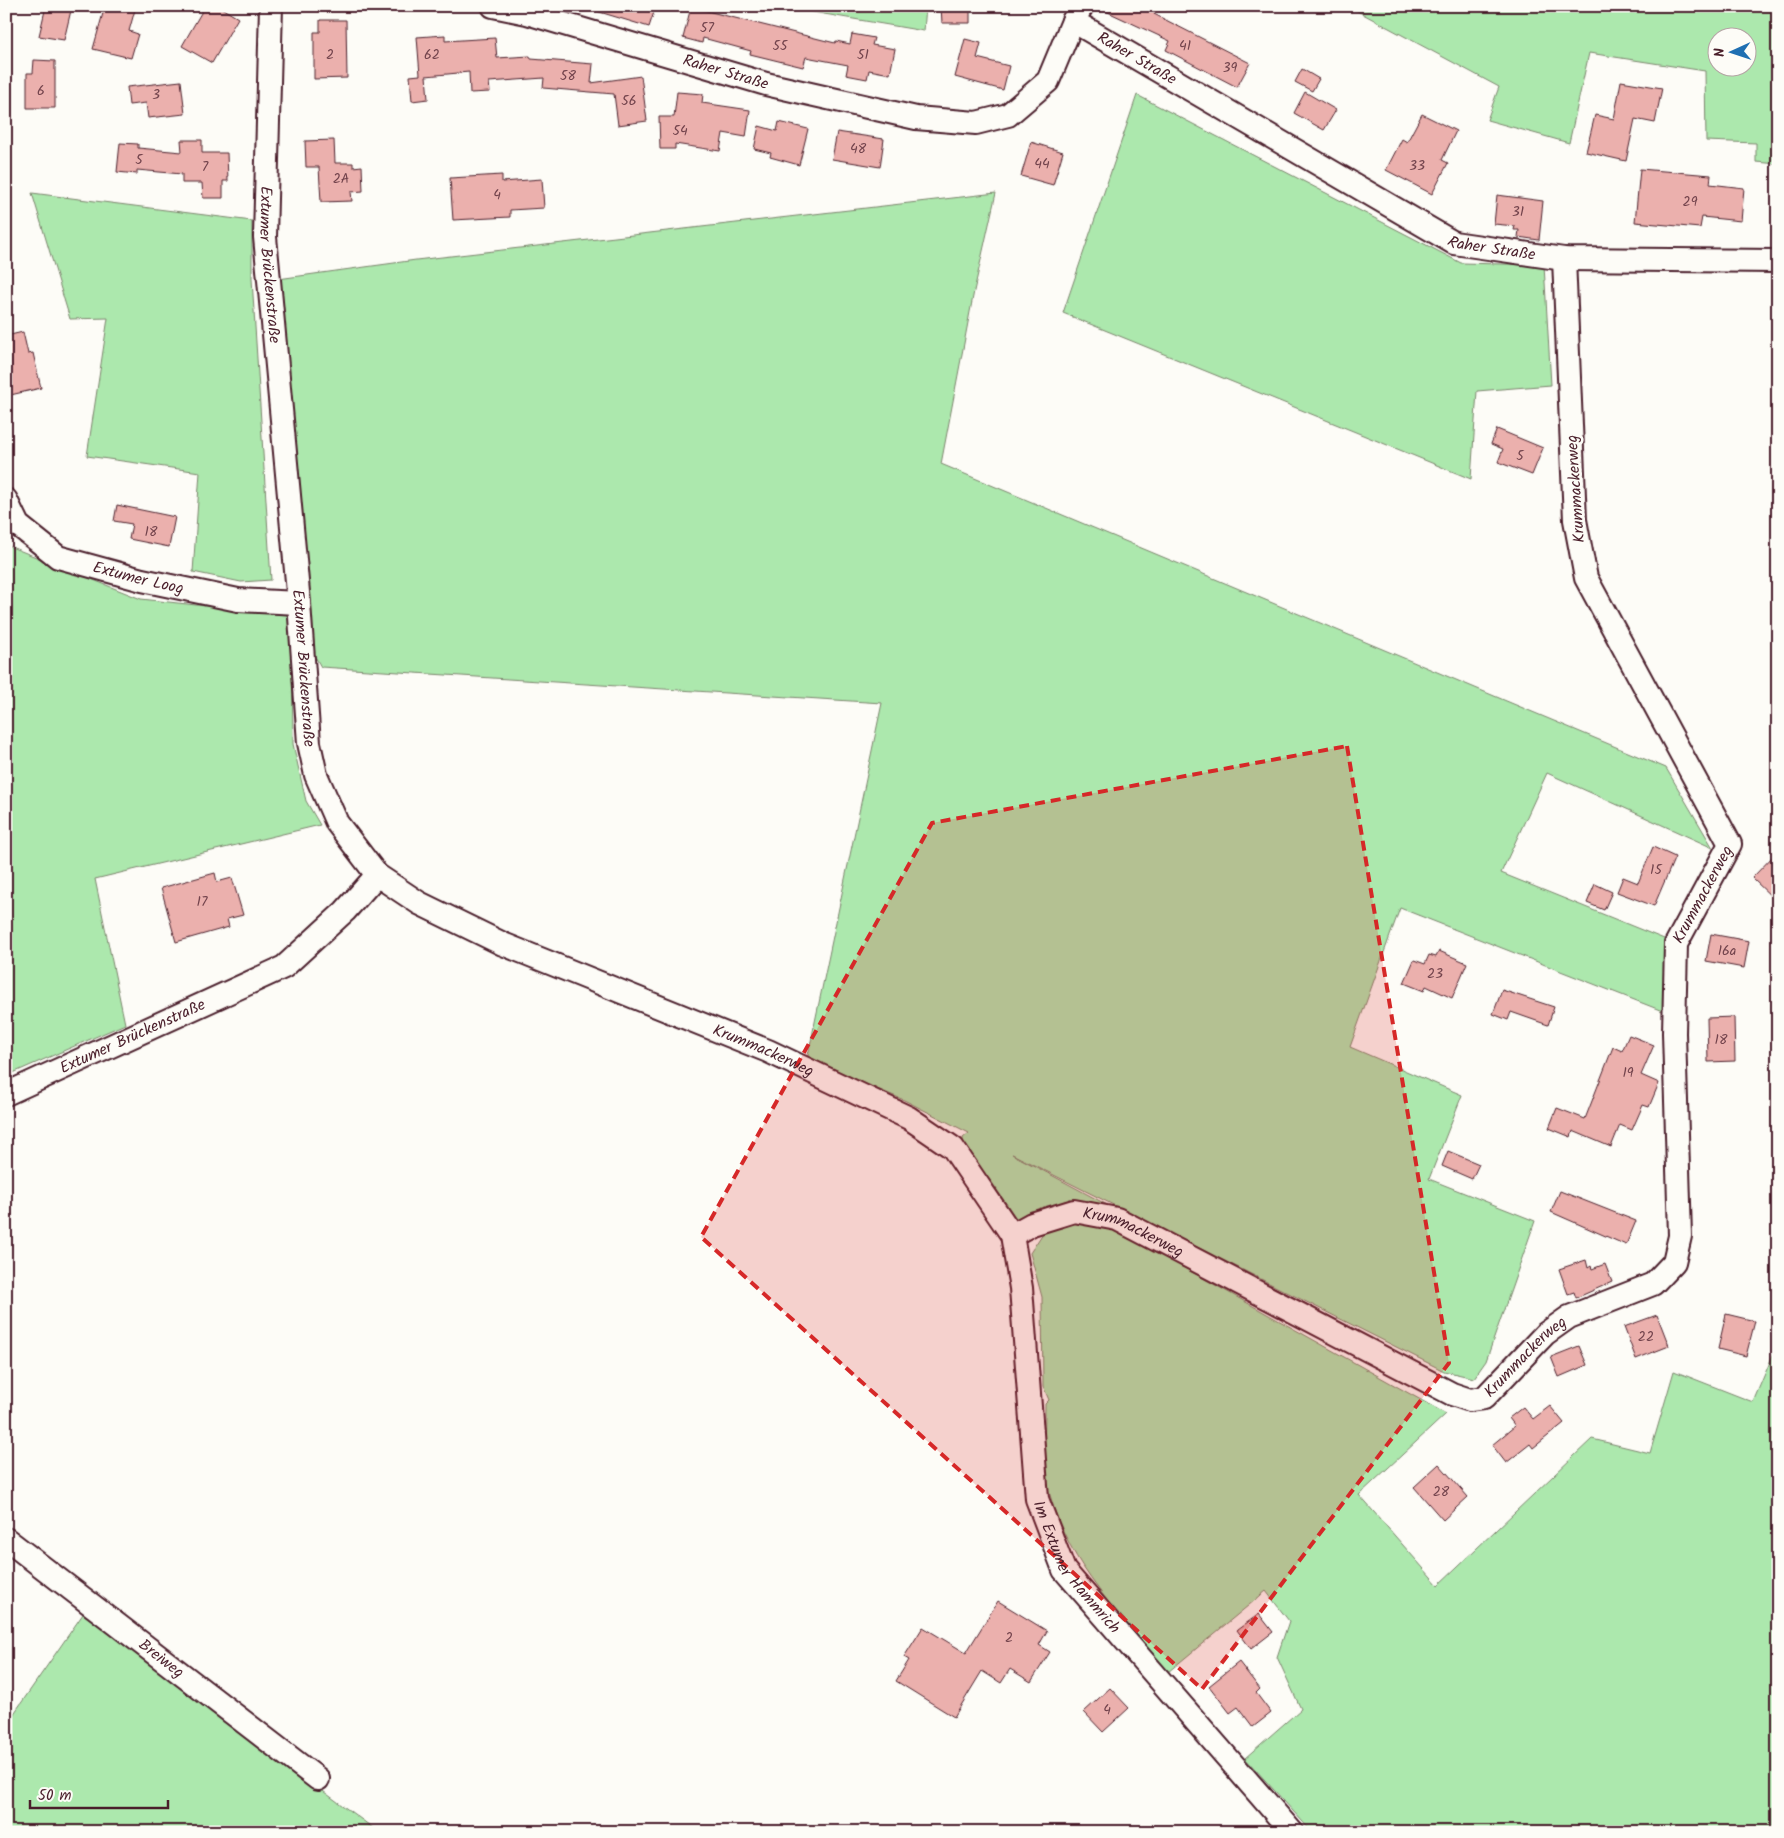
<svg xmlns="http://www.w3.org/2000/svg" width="1784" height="1838" font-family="Kalam,sans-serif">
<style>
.green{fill:#ace8ad;stroke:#7b846c;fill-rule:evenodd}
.building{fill:#ebb0ad;stroke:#4a1f2b}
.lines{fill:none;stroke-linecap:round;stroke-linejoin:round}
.minor-casing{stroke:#4a1f2b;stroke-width:26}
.minor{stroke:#fdfcf7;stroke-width:22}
.marked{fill:#d62828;fill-opacity:0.2;stroke:#d62828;stroke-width:4;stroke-dasharray:10 6;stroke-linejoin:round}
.labels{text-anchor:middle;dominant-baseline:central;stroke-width:5;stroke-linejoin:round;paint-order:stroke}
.number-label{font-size:14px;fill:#72434c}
.street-label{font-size:16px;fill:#4a1f2b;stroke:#fdfcf7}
</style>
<rect width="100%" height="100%" fill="#fdfcf7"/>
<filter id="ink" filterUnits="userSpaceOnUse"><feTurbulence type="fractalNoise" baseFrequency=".02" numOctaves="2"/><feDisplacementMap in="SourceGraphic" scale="10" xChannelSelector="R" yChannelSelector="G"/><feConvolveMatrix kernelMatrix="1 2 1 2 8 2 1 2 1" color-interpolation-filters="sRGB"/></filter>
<g filter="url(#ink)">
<g class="green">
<path d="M777 6H926L924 31Z"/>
<path d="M1348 6H1778V164L1756 162V143L1706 141 1705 71 1589 53 1569 143 1487 120 1499 87ZM1716 38H1746V68H1716Z"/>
<path d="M1137 95 1461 263 1544 265 1551 385 1477 391 1471 479 1063 313Z"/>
<path d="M32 193 252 221V279L271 580 241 582 193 572 200 472 87 456 108 318 70 319Z"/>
<path d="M996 193 974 291 941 464 1666 768 1713 848 1547 773 1501 873 1669 941 1665 1012 1400 908 1350 1047 1462 1095 1429 1179 1535 1221 1486 1361 1474 1378 1444 1371 1012 1154 1113 1208 1018 1221 991 1181 964 1150 963 1138 969 1133 904 1100 807 1060 882 703 321 667 313 653 278 279 416 260Z"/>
<path d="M6 545 141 599 288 615 292 652 293 744 306 801 320 825 95 879 125 1024 6 1076Z"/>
<path d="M1072 1221 1101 1224 1124 1234 1446 1414 1359 1495 1438 1585 1592 1439 1650 1453 1674 1371 1753 1402 1778 1343V1832H1312L1245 1758 1301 1709 1277 1657 1289 1621 1266 1591 1168 1672C1122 1617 1069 1566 1050 1495 1042 1466 1045 1434 1045 1404L1049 1400 1043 1386 1042 1297 1030 1253 1045 1230Z"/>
<path d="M83 1614 377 1831 376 1832H6V1725Z"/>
</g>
<g class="building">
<path d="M46 6H72L64 40 39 36Z"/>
<path d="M105 6H136L129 31 138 34 131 58 93 49Z"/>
<path d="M205 6H218L238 18 212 63 182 46Z"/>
<path d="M593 6H656L649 27 593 10Z"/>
<path d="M941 6H970V23H942Z"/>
<path d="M1095 6H1158L1154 14 1250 63 1237 87 1166 50 1170 41Z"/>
<path d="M691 7 835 43 836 41 850 44 852 34 874 38 872 45 895 49 890 74 869 70 867 79 846 75 848 65 806 57 803 67 750 54 751 51 703 38 702 43 683 38Z"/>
<path d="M320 20H346L347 78 314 79V32H320Z"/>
<path d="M445 35V41L495 38 497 58 530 56 531 59 593 64 591 83 641 76 647 121 618 125 614 94 543 88 544 78 489 82 490 92 470 93 469 72 426 76 428 99 412 101 410 76 420 75 417 37Z"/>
<path d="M965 39 981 43 977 58 1009 66 1003 90 955 77Z"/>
<path d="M34 60 55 61V108H27V73H33Z"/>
<path d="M1302 69 1319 79 1312 91 1295 82Z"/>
<path d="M181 81 185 114 148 118 146 103 129 105 127 87Z"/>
<path d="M1621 81 1662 88 1655 123 1635 119 1626 161 1586 152 1595 115 1614 119Z"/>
<path d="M677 92 703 94 702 103 750 110 746 137 723 133 720 151 675 144V149H660L659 117H674Z"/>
<path d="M1305 92 1336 110 1324 130 1294 113Z"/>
<path d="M1422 114 1456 131 1442 160 1448 163 1432 194 1386 170 1402 139 1407 142Z"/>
<path d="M779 122 808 129 799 165 770 157 771 153 754 149 759 126 777 131Z"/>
<path d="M837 132 884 139 880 167 832 159Z"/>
<path d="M181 140H202V153H227L228 181H223V198H203L202 183H182V174L137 170V174L117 172 120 143 138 144V148L182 152Z"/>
<path d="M334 140 335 163H353V167L362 166 363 191 351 192 352 201 321 202 319 167H306L305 141Z"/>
<path d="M1031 142 1063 152 1053 185 1021 176Z"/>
<path d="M1640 169 1711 175 1710 184 1744 188 1741 221 1702 217 1700 228 1635 222Z"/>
<path d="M502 175V182L542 179 544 208 510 210V217L453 220 450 178Z"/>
<path d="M1497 195 1543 201 1539 240 1518 237 1519 230H1514L1515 226 1494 224Z"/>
<path d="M23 332 28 354 33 353 41 388 6 396V336Z"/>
<path d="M1497 429 1543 448 1532 475 1498 462 1503 449 1491 444Z"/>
<path d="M117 505 175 517 169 547 129 539 132 524 114 521Z"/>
<path d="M1653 847 1675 857 1654 906 1617 892 1623 877 1638 883Z"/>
<path d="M1778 851V903L1752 878Z"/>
<path d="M215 873 217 882 232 878 243 915 227 919 229 927 176 942 161 888Z"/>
<path d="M1595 884 1612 892 1604 910 1587 903Z"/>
<path d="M1711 934 1749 941 1744 968 1706 961Z"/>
<path d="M1439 951 1467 963 1452 998 1426 986 1424 991 1404 983 1414 960 1425 964 1429 955 1436 957Z"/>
<path d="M1502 990 1554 1007 1548 1025 1511 1012 1508 1020 1493 1014Z"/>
<path d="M1734 1017 1735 1061 1708 1062 1707 1018Z"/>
<path d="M1629 1035 1654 1045 1641 1075 1659 1083 1649 1107 1643 1105 1632 1130 1620 1125 1611 1147 1573 1131 1571 1137 1549 1128 1557 1108 1585 1119 1613 1047 1622 1051Z"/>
<path d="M1448 1151 1479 1164 1472 1179 1442 1166Z"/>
<path d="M1560 1191 1636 1221 1626 1245 1551 1212Z"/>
<path d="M1586 1260 1588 1268 1591 1266 1592 1269 1605 1264 1612 1282 1576 1298 1574 1292 1568 1294 1559 1269Z"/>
<path d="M1726 1314 1755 1321 1746 1356 1718 1349Z"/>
<path d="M1657 1315 1669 1346 1636 1359 1624 1327Z"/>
<path d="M1579 1346 1587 1365 1559 1377 1551 1357Z"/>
<path d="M1550 1406 1564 1423 1533 1448 1530 1444 1506 1463 1492 1445 1515 1426 1509 1418 1523 1407 1533 1419Z"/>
<path d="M1439 1464 1468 1497 1443 1520 1414 1487Z"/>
<path d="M998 1601 1047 1631 1039 1645 1050 1652 1031 1682 1010 1669 1001 1683 982 1671 954 1717 896 1681 909 1660 904 1657 923 1627 966 1653Z"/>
<path d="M1259 1614 1273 1632 1251 1649 1237 1630Z"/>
<path d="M1239 1662 1260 1689 1256 1693 1271 1713 1253 1727 1238 1707 1230 1713 1209 1686Z"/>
<path d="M1110 1688 1129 1708 1103 1732 1084 1712Z"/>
</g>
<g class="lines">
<g class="minor-casing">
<g id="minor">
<path id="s1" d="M271 6 265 237 299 603 309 743 316 775 337 823 377 875 419 903 503 944 768 1051 909 1118 953 1148 1012 1235 1021 1288 1037 1499 1064 1570 1292 1832"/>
<path id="s2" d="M493 6 527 13 766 84 916 118 976 123 1008 115 1048 81 1073 21 1082 6"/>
<path id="s3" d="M1073 21 1454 243 1564 259 1778 261"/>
<path id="s4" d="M6 500 18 525 58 557 142 580 238 600 299 603"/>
<path id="s5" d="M6 1094 284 967 345 911 377 875"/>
<path id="s6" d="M1012 1235 1032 1224 1074 1211 1117 1219 1452 1394 1470 1400 1484 1398 1545 1334 1569 1317 1653 1284 1674 1262 1680 1236 1674 1033 1676 944 1730 844 1586 578 1575 520 1564 259"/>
<path id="s7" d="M6 1539 318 1779"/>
</g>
</g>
<use href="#minor" class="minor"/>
</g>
</g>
<path class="marked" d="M1347 746 1449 1363 1202 1689 701 1237 932 823Z"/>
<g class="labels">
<g class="number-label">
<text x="707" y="28">57</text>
<text x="780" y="46">55</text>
<text x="1185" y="46">41</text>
<text x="330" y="55">2</text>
<text x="432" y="55">62</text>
<text x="863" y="55">51</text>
<text x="1230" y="68">39</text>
<text x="568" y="76">58</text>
<text x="41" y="91">6</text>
<text x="156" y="95">3</text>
<text x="629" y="101">56</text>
<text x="680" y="131">54</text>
<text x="858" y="149">48</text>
<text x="139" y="160">5</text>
<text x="1042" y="164">44</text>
<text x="1417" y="166">33</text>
<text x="205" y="167">7</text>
<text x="341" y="179">2A</text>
<text x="497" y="195">4</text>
<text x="1690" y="202">29</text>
<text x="1518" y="212">31</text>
<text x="1520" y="456">5</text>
<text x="151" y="532">18</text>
<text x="1656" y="870">15</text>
<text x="202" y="902">17</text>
<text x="1727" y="951">16a</text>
<text x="1435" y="974">23</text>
<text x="1721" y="1040">18</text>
<text x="1628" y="1073">19</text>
<text x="1646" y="1337">22</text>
<text x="1441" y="1492">28</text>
<text x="1009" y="1638">2</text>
<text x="1107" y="1710">4</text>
</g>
<g class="street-label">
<text stroke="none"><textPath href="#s3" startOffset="74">Raher Straße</textPath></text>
<text stroke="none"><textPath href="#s2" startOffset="242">Raher Straße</textPath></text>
<text stroke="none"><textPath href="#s3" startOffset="479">Raher Straße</textPath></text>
<text stroke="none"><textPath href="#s1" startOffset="259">Extumer Brückenstraße</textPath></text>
<text transform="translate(1576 489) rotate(-94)">Krummackerweg</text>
<text stroke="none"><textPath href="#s4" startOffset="162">Extumer Loog</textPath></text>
<text stroke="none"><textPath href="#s1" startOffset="664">Extumer Brückenstraße</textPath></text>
<text stroke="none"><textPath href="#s6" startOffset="1135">Krummackerweg</textPath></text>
<text stroke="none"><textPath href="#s5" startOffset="139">Extumer Brückenstraße</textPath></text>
<text stroke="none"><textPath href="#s1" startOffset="1315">Krummackerweg</textPath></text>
<text stroke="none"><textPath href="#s6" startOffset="130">Krummackerweg</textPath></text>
<text stroke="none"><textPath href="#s6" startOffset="580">Krummackerweg</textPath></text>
<text stroke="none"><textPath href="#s1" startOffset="1979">Im Extumer Hammrich</textPath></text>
<text stroke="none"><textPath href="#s7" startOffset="196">Breiweg</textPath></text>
</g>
</g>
<rect width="1784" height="1838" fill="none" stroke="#fdfcf7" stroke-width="25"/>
<rect x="12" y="12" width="1759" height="1813" fill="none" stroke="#4a1f2b" stroke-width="2" filter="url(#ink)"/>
<g transform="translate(1732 52) rotate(267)"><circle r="24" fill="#fdfcf7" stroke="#b5a4a5"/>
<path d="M0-4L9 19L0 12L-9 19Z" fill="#1f6fb2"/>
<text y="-8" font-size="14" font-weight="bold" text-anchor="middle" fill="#4a1f2b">N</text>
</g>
<path d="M30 1800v8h138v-8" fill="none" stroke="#4a1f2b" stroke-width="2.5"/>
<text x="38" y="1800" font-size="15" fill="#4a1f2b" stroke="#fdfcf7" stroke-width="4" paint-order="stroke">50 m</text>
</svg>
